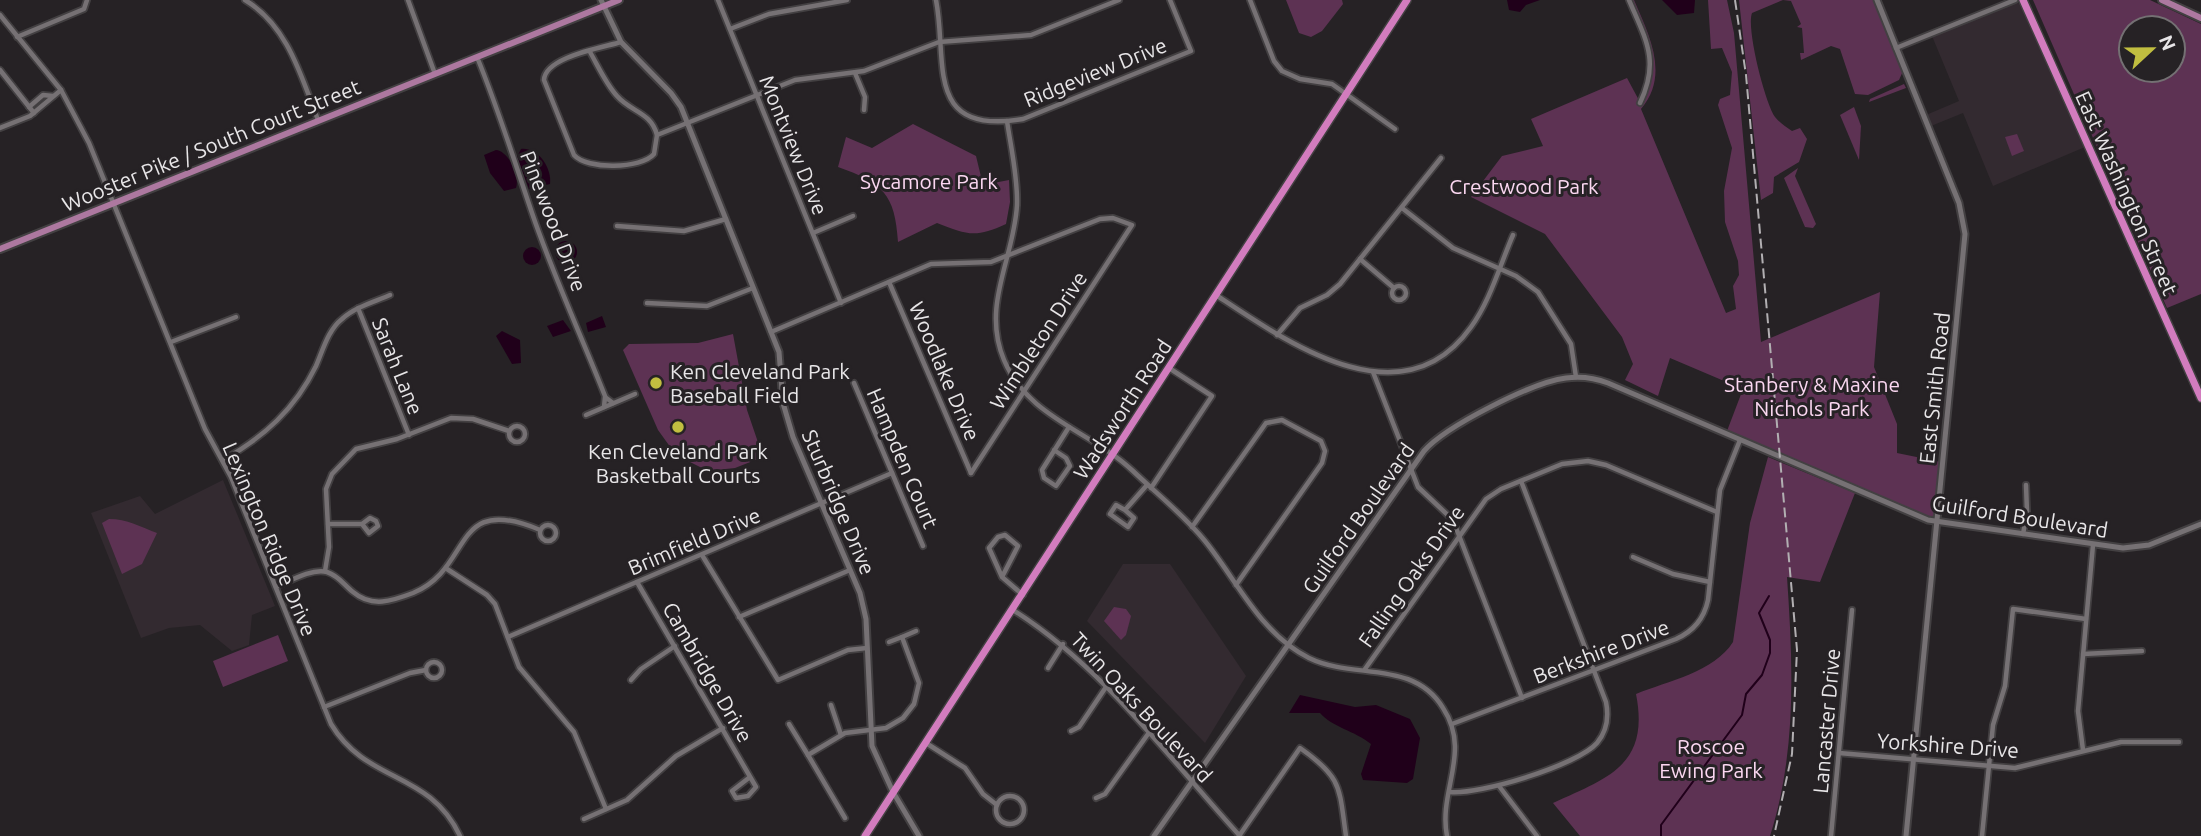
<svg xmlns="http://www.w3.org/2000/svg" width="2201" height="836" font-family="Ubuntu,sans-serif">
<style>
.built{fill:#332a30}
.green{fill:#5d3253;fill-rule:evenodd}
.water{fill:#20001a}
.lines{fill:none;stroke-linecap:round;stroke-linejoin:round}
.stream{stroke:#20001a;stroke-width:2}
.street-casing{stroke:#434042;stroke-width:8}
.secondary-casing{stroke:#434042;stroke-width:9}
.primary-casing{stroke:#434042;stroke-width:10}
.highway-casing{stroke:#434042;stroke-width:10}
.street{stroke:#767174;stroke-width:4.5}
.secondary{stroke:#767174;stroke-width:5}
.primary{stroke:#ad78a0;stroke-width:6}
.highway{stroke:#d27cbe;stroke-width:7}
.rail{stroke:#b2afb2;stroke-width:2;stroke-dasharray:10 5;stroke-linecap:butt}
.poi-dot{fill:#c1be40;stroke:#262225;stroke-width:2.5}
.labels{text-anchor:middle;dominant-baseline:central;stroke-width:6;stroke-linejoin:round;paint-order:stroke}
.street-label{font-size:21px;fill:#e8e6e8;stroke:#262225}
.park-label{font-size:21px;fill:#fbd7f1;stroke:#262225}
.poi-label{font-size:21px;fill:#e8e6e8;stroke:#262225;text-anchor:start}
</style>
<rect width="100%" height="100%" fill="#262225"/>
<g class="built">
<path d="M2016 1 2023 6 2085 147 1993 186 1963 113 1931 126 1926 115 1959 101 1932 36Z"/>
<path d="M223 480 275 606 252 615 249 645 232 651 200 625 169 628 141 638 91 513 140 496 155 514Z"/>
<path d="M1123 564H1170L1246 676 1205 743 1087 621Z"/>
</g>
<g class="green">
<path d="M1286 0H1342L1343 4 1322 31 1311 37 1299 33Z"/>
<path d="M1630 0H1634C1649 35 1670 75 1641 109L1726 313 1736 309 1733 286 1739 275 1738 261 1725 222 1724 191 1732 148 1718 105 1720 99 1730 95 1732 72 1722 48 1711 49 1708 0H1727L1734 33 1761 342 1880 292 1874 367 1897 424V453L1941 462 1935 521 1727 431 1743 389 1670 358 1658 396 1625 380 1633 364 1622 337 1545 234 1471 197 1502 156 1543 146 1531 119 1627 78 1641 104C1661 61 1647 41 1630 0Z"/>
<path d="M1739 0H1874L1903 71 1899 80 1868 95 1855 94 1840 49 1831 46 1801 60 1800 53H1804L1802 28 1797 27 1801 24 1791 1 1783 0 1752 13C1746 28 1765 103 1775 117 1780 123 1786 127 1792 131L1800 128 1807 139 1799 162 1774 177 1773 193 1761 200Z"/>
<path d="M2033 0H2150L2201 24V294L2167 308ZM2131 28H2173V70H2131Z"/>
<path d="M1904 84 1906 88 1869 102 1870 99Z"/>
<path d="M1854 107 1861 126 1859 160 1840 115Z"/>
<path d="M913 124 976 156 983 185 1009 180 1010 202 1006 224C976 238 967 235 937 223L898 242C895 194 883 183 838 167L846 137 872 148Z"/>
<path d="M2017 134 2024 151 2012 156 2005 137Z"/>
<path d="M1798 168 1795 176 1816 224 1813 228 1805 227 1784 178Z"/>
<path d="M733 334 747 410 763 457 735 468 716 470 702 468 676 455 658 430 623 350 629 344 698 343Z"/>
<path d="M1768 457 1855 493 1820 582 1787 577C1793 665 1797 751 1770 836H1580L1553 803C1608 778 1650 765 1636 694 1668 681 1714 672 1733 642L1750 523Z"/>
<path d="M109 519C127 519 141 527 157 533L142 564 122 574 102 523Z"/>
<path d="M1114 607 1126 609 1131 616 1126 635 1121 640 1104 621Z"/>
<path d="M278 635 288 661 223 687 213 661Z"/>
</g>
<g class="water">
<path d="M1507 0H1540L1526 5 1520 12 1509 10Z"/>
<path d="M1662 0H1695L1694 13 1677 15Z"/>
<path d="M521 149C538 147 552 168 550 184L529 189 517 157Z"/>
<path d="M496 150C509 151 520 177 516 188L504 191 490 173 484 155Z"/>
<circle cx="566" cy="252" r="11"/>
<circle cx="532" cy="256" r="9"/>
<path d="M602 316 606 327 588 332 586 323Z"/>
<path d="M563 320 571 331 553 337 547 326Z"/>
<path d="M502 331 520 340 521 363 512 364 496 336Z"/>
<path d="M1300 695 1355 707 1376 705 1410 719 1420 738 1413 779 1407 783 1363 780 1361 774 1371 744C1355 731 1332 727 1320 713H1289Z"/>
</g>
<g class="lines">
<path class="stream" d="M1661 836V825L1742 715 1746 694 1762 675 1770 653V640L1759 613 1769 596"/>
<g class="street-casing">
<g id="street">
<path d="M245 0C288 26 301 76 318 120"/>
<path d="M408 0 435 74"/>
<path d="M718 0 841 303"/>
<path d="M936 0C948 61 923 136 1023 119L1191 51 1170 0"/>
<path d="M1250 0 1274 61 1282 71 1300 79 1332 84 1395 129"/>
<path d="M1629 0C1646 40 1660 61 1640 103"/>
<path d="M0 15 61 90 89 143 205 429 231 477 331 724C367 784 429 770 460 836"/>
<path d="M730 29 769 14 847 0"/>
<path d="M17 37 84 9 87 0"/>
<path d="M621 42C601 48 545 57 544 80L574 155C587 170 641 169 654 154L657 135 795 80 864 71 939 42 1031 35 1119 0"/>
<path d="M1896 48 2015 0"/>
<path d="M590 52C598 66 606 84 617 96 631 112 651 112 657 135"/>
<path d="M477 57C498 108 514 160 532 213 553 275 581 335 605 396"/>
<path d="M0 70 34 113"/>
<path d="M855 73 865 97 864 110"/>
<path d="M29 107 43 95 53 96"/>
<path d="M1007 121C1011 148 1018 178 1017 205 1014 259 981 305 1004 360 1028 418 1091 431 1133 471 1157 494 1184 515 1205 541 1238 582 1260 633 1309 658 1354 680 1413 659 1443 708 1472 752 1438 791 1447 836"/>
<path d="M0 128 30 116 61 90"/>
<path d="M1402 208 1453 248 1516 276 1538 292 1571 344 1576 377"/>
<path d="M617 226 684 231 726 219"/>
<path d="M813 233 853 216"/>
<path d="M1360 259 1394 288"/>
<path d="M889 282 971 473"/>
<circle cx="1399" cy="293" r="7"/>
<path d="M1216 295C1287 342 1402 424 1471 327 1490 301 1500 265 1513 235"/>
<path d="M647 303 707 306 753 288"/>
<path d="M358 308 409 435"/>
<path d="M771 332 931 264 991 262 1100 219 1113 218 1132 225 971 473"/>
<path d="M1277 335 1300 308 1327 295 1340 284 1441 158"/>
<path d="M171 342 236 317"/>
<path d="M1373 372 1418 487 1453 520 1522 698"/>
<path d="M854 383 923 546"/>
<path d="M604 407 605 397 613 403"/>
<path d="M586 415 635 394"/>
<circle cx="517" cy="434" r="8"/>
<path d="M1054 450 1066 458 1070 466 1056 486 1044 478 1042 470 1069 427"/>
<path d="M223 460C264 437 295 409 316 366 323 350 328 330 342 319 355 307 374 302 390 295"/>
<path d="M1151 488 1212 396 1169 368"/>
<path d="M1125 510 1134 518 1128 527 1110 514 1116 505 1125 510 1147 485"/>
<path d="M328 524H362L370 518 376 521 378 526 369 533 362 524"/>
<circle cx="548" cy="533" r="8"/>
<path d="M1192 527 1266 423 1282 420 1321 441 1325 451 1322 463 1236 585"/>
<path d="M2023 534 2027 512 2026 485"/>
<path d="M702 555 778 680 848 650 867 648"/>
<path d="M1633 557 1673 574 1710 582"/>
<path d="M447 569 487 595 495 604 519 667 574 732 606 809"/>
<path d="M325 571 329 547 326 489 332 474 356 449 397 439 451 418 473 419 509 431"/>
<path d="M1002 577 989 548 998 537 1005 535 1018 546 1002 577 1023 595"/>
<path d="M637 582 756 787 748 796 736 798 732 791 750 777"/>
<path d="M276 587C290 581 312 568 327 572 339 576 344 585 353 592 372 608 392 601 413 593 474 568 450 492 540 530"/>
<path d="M1013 610C1103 667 1168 757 1240 836"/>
<path d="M739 617 850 570"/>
<path d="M508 637 892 473"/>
<path d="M889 642 902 637"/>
<path d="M2083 654 2142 651"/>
<circle cx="434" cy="670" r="8"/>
<path d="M1048 668 1063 644"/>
<path d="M1365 669 1486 499 1501 489 1562 464 1588 461 1606 465 1717 512"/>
<path d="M631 680 641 669 675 646"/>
<path d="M831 705 841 735"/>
<path d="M324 707 410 673 426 670"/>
<path d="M789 724 808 755"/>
<path d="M1452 724 1676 639C1694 631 1704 619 1708 600L1720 490 1740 440"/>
<path d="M1071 731 1079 727 1106 687"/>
<path d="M926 743 965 768 983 794 997 805"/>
<path d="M2083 750 2078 711 2093 545"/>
<path d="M1839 753 2015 768 2121 742H2179"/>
<path d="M1499 786 1537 836"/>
<path d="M1450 792C1479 795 1578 765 1597 743 1607 731 1609 717 1606 702L1521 481"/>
<circle cx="1010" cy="810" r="14"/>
<path d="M1096 798 1105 794 1148 734"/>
<path d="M845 818 808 755 845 733 886 728 903 718 914 704 919 683 902 637 916 631"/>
<path d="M584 819 627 800 676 756 723 728"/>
<path d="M1239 836 1300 748C1343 778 1339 788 1346 836"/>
<path d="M1831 836 1852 610"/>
<path d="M1982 836 1993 725 2005 686 2013 609 2086 619"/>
</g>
</g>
<g class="secondary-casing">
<g id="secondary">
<path d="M601 0 621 42 671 93 681 107 779 352 783 403 793 437 860 593 866 619 872 746 893 792 919 836"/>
<path d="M1877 0 1959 203 1965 234 1906 836"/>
<path d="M1154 836 1424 451C1446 426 1533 382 1566 378 1581 376 1595 378 1608 383L1928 520 2123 548 2149 545 2201 524"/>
</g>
</g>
<g class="primary-casing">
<g id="primary">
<path d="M2162 0 2201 18"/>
<path d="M0 249 619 0"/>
</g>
</g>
<g class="highway-casing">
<g id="highway">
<path d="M2023 0 2201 398"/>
<path d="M865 836 1407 0"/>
</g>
</g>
<use href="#street" class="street"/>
<use href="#secondary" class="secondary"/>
<use href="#primary" class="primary"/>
<use href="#highway" class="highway"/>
<path class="rail" d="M1735 0 1746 75 1797 650 1792 754 1774 836"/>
</g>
<g class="poi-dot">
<circle cx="656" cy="383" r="7"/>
<circle cx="678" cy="427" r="7"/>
</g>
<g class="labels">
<g class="street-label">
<text transform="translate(1095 72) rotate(-22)">Ridgeview Drive</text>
<text transform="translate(211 145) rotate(-22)">Wooster Pike / South Court Street</text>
<text transform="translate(794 145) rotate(68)">Montview Drive</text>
<text transform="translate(2127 193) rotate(66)">East Washington Street</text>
<text transform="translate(554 221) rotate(69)">Pinewood Drive</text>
<text transform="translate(1038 340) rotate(-57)">Wimbleton Drive</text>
<text transform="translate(398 366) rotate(68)">Sarah Lane</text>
<text transform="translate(945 371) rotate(67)">Woodlake Drive</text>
<text transform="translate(1934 388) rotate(-84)">East Smith Road</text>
<text transform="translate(1122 409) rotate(-57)">Wadsworth Road</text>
<text transform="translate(903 458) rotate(67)">Hampden Court</text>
<text transform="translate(839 502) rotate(67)">Sturbridge Drive</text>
<text transform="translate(2020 516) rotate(9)">Guilford Boulevard</text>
<text transform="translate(1358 518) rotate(-55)">Guilford Boulevard</text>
<text transform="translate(270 539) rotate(67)">Lexington Ridge Drive</text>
<text transform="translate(694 541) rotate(-23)">Brimfield Drive</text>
<text transform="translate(1411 576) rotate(-55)">Falling Oaks Drive</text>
<text transform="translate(1601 651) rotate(-21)">Berkshire Drive</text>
<text transform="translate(708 672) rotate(60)">Cambridge Drive</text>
<text transform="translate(1142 707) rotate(47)">Twin Oaks Boulevard</text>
<text transform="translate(1826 721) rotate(-85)">Lancaster Drive</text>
<text transform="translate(1948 745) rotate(4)">Yorkshire Drive</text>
</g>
<g class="park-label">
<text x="929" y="181">Sycamore Park</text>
<text x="1524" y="186">Crestwood Park</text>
<text x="1812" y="384">Stanbery &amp; Maxine<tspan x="1812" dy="24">Nichols Park</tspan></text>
<text x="1711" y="746">Roscoe<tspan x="1711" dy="24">Ewing Park</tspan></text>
</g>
<g class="poi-label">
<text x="670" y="371">Ken Cleveland Park<tspan x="670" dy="24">Baseball Field</tspan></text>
<text x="678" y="451" text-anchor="middle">Ken Cleveland Park<tspan x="678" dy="24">Basketball Courts</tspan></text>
</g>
</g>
<g transform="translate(2152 49) rotate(68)"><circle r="33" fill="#262225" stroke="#747073" stroke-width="2"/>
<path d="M0-5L12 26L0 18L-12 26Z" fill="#c1be40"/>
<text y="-10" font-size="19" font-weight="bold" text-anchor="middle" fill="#e8e6e8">N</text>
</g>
</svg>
